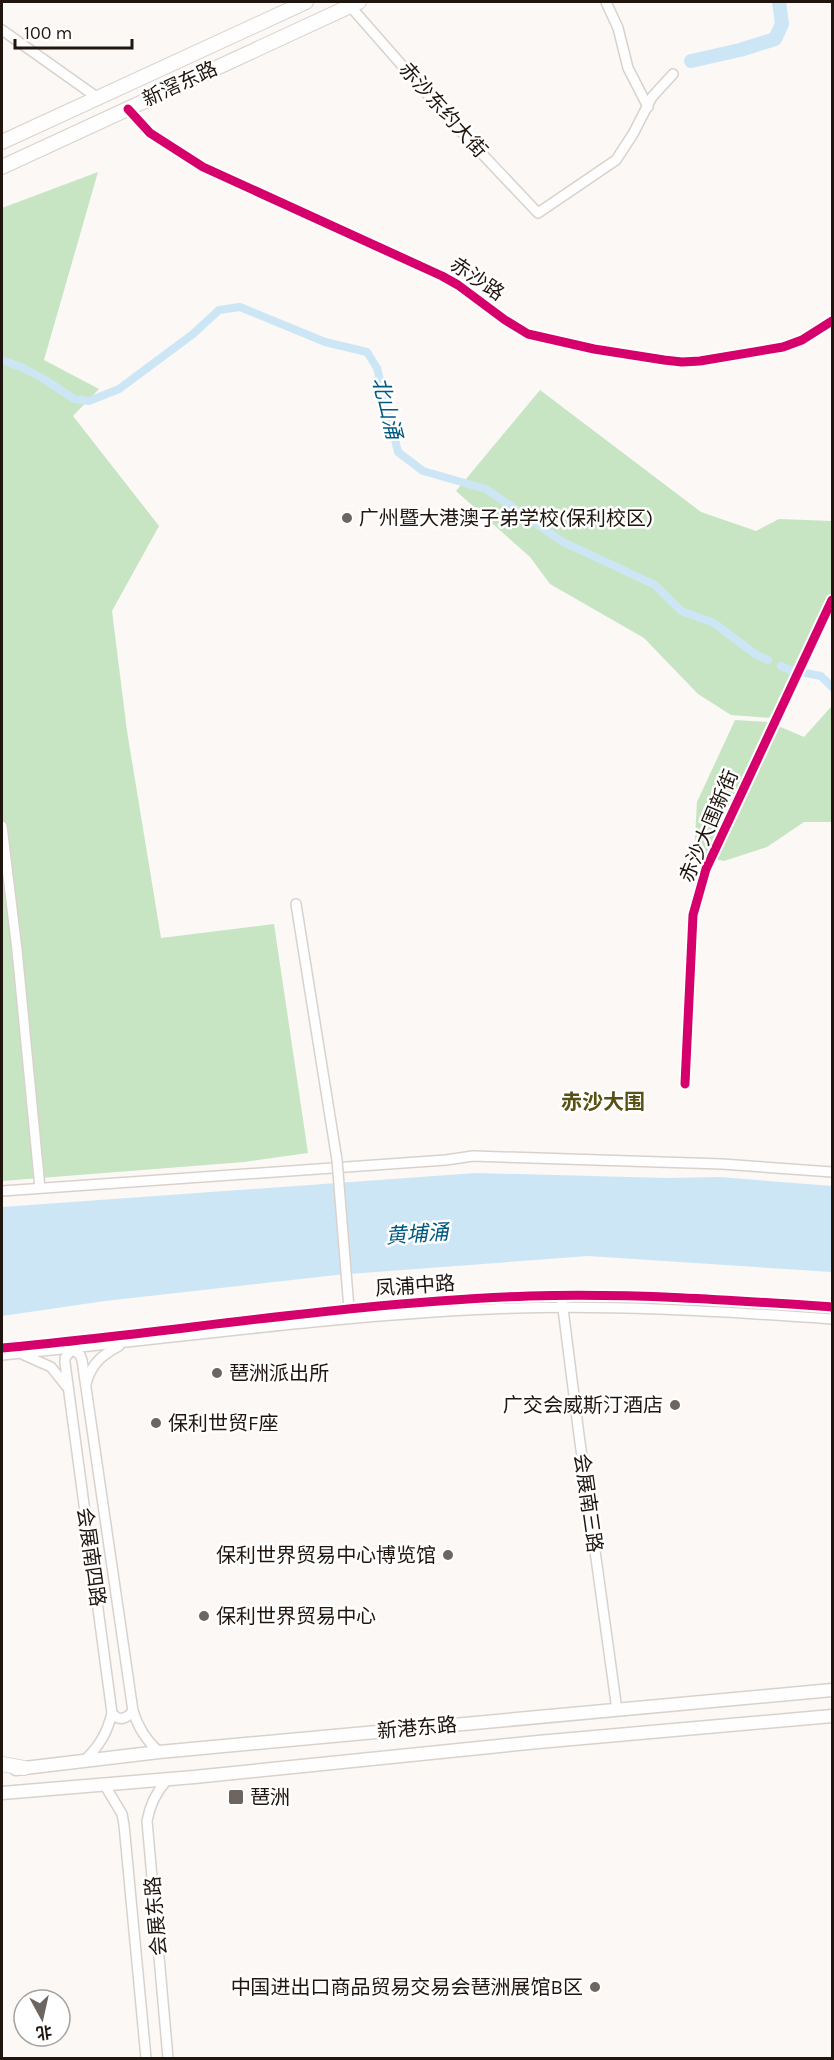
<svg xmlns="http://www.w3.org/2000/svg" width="834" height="2060" font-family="Karla,'Noto Sans SC',sans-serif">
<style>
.green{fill:#c7e5c3}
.water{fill:#cde6f6}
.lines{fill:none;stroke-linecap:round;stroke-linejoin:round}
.canal{stroke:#cde6f6;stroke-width:8}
.river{stroke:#cde6f6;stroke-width:14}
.minor-casing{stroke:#d9d2cc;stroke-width:12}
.major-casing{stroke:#d9d2cc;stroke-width:15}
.highway-casing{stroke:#d9d2cc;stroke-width:16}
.minor{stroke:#fefefe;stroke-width:9}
.major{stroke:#fefefe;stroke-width:12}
.highway{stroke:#fefefe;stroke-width:14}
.minor-bridge-casing{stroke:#d9d2cc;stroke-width:12;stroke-linecap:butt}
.minor-bridge{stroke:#fefefe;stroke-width:9}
.cycleway-casing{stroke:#fff;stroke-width:13}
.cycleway{stroke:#d6006c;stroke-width:9}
.poi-dot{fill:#6d6560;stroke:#fff;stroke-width:2}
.labels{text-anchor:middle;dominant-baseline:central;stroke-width:5;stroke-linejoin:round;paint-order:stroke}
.street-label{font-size:20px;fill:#20160f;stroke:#fff}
.poi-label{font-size:20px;fill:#20160f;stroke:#fff;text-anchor:start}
.water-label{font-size:21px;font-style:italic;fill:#005980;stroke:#fff}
.neighbourhood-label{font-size:21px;font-weight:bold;fill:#585113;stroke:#fff}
</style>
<rect width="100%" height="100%" fill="#fbf8f5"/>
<g class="green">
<path d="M98 172 44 360 99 389 73 416 159 526 112 611 127 731 161 938 274 924 308 1153 244 1162 2 1181V208Z"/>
<path d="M540 390 701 512 756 531 779 519 832 521V611L812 633 771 718 731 715 698 694 644 638 550 584 530 557 456 491Z"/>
<path d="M832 707V822H804L767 847 724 861 694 855 697 802 735 720 769 722 804 737 830 708Z"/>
</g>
<path class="water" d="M476 1173 667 1178 719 1177 832 1186V1272L588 1256 336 1275 105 1301 2 1316V1207Z"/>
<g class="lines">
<g class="canal">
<path d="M2 360 21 367 44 379 74 399 89 401 119 389 193 334 219 310 240 307 325 342 367 352 377 368 398 452 423 471 486 489 563 542 655 585 681 611 714 623 755 654 768 660"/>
<path d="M781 666 790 670 821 676 832 687"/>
</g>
<path class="river" d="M691 61 740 50 775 39 782 24 779 2"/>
<g class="minor-casing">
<g id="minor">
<path d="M606 2 618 28 628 68 648 107"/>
<path d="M350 6 450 120 538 213 616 160 633 134 652 97 673 74"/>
<path d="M2 30 98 98"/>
<path d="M128 109 150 133 203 167 442 276 458 285 505 320 528 334 594 349 664 360 682 362 700 361 783 347 802 340 832 321"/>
<path d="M2 826 17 950 40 1188"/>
<path d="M296 904 337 1160"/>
<path d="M685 1084 693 915 706 869 832 600"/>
<path d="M2 1191 446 1160 473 1156 722 1164 832 1172"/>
<path d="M562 1301 579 1435 617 1710"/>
<path d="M2 1348C177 1332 352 1302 529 1296 631 1293 731 1300 832 1307"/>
<path d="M71 1348 80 1355 82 1360 133 1711C138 1728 146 1740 159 1752"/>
<path d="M73 1348 65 1358V1363L112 1713C107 1733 100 1745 85 1760"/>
<path d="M2 1355C164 1340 326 1316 489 1309 604 1304 718 1311 832 1319"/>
<path d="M24 1355 51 1367 67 1387"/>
<path d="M86 1384C91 1364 102 1355 119 1346"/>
<path d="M112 1713C119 1722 126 1719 133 1711"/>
<path d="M167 1780C156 1792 150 1804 147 1821L168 2058"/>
<path d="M104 1784 122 1814 124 1825 146 2058"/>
</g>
</g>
<g class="major-casing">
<g id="major">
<path d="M16 1769 159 1752 832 1690"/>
<path d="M2 1793 194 1777 538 1742 832 1716"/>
</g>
</g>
<g class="highway-casing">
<g id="highway">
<path d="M2 142 306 2"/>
<path d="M2 167 359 2"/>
<path d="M2 1764 24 1768"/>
</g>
</g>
<use href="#minor" class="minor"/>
<use href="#major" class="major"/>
<use href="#highway" class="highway"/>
<g class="minor-bridge-casing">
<path id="minor-bridge" d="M337 1160 349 1309"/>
</g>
<use href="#minor-bridge" class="minor-bridge"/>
<g class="cycleway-casing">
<g id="cycleway">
<path d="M128 109 150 133 203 167 442 276 458 285 505 320 528 334 594 349 664 360 682 362 700 361 783 347 802 340 832 321"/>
<path d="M685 1084 693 915 706 869 832 600"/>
<path d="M2 1348C177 1332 352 1302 529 1296 631 1293 731 1300 832 1307"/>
</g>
</g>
<use href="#cycleway" class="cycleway"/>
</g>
<g class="poi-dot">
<circle cx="347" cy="518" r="6"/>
<circle cx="217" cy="1373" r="6"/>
<circle cx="675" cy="1405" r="6"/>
<circle cx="156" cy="1423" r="6"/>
<circle cx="448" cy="1555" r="6"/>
<circle cx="204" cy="1616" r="6"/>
<rect x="228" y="1789" width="16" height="16" rx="3"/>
<circle cx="595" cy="1987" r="6"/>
</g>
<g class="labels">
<g class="street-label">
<text transform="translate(180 84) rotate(-25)">新滘东路</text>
<text transform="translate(443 110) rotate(48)">赤沙东约大街</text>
<text transform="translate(477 279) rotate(34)">赤沙路</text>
<text transform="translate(709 826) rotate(-67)">赤沙大围新街</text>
<text transform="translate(415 1286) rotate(-4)">凤浦中路</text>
<text transform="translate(588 1503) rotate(82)">会展南三路</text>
<text transform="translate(91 1557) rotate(82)">会展南四路</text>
<text transform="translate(417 1728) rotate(-5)">新港东路</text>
<text transform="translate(156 1916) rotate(-95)">会展东路</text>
</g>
<g class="poi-label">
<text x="359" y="518">广州暨大港澳子弟学校(保利校区)</text>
<text x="229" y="1373">琶洲派出所</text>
<text x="663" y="1405" text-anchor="end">广交会威斯汀酒店</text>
<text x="168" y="1423">保利世贸F座</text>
<text x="436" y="1555" text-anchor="end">保利世界贸易中心博览馆</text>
<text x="216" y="1616">保利世界贸易中心</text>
<text x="250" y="1797">琶洲</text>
<text x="583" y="1987" text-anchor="end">中国进出口商品贸易交易会琶洲展馆B区</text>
</g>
<g class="water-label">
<text transform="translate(387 408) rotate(76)">北山涌</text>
<text transform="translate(417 1234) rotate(-4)">黄埔涌</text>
</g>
<g class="neighbourhood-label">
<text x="603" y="1102">赤沙大围</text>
</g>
</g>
<rect width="834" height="2060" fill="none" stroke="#20160f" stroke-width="6"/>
<g transform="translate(42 2018) rotate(172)"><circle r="28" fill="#ffffff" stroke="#a6a29f" stroke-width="1.5"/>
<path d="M0-4.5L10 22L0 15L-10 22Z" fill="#6d6560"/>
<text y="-9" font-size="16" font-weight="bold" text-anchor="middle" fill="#20160f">北</text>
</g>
<path d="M15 39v9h117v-9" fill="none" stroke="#20160f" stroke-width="3"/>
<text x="24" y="39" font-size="18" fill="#20160f" stroke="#ffffff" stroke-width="4.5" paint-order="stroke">100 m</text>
</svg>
